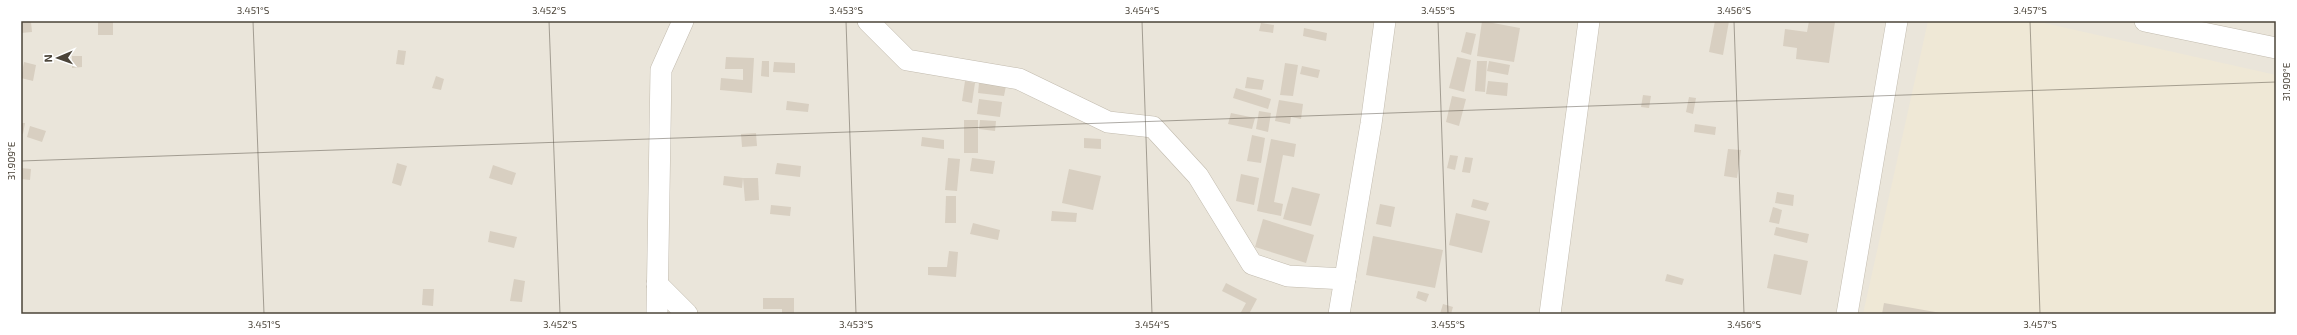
<svg xmlns="http://www.w3.org/2000/svg" width="2297" height="335" font-family="'Exo 2',sans-serif">
<style>
.residential{fill:#eae5da}
.education{fill:#efe8d6}
.building{fill:#d8cfc1}
.lines{fill:none;stroke-linecap:round;stroke-linejoin:round}
.minor-casing{stroke:#c2bbae;stroke-width:22}
.minor{stroke:#fff;stroke-width:21}
.ticks{fill:none;stroke:#4b4439;stroke-width:1;stroke-opacity:0.45}
.neatline{fill:none;stroke:#4b4439;stroke-width:1.5}
.ticks-label{font-size:10px;text-anchor:middle;fill:#4b4439}
</style>
<rect width="100%" height="100%" fill="#f6f3ec"/>
<rect class="residential" x="21" y="21" width="2255" height="293"/>
<path class="education" d="M1928 21H2035L2276 75V314H1863Z"/>
<g class="building">
<rect x="98" y="21" width="15" height="14"/>
<path d="M1482 21 1520 28 1514 62 1477 56Z"/>
<path d="M1715 21H1729L1723 55 1709 52Z"/>
<path d="M1809 21 1835 22 1829 63 1796 59 1797 48 1783 46 1785 29 1807 32Z"/>
<path d="M21 22H31L32 32 21 33Z"/>
<path d="M1261 23 1274 25 1273 33 1259 31Z"/>
<path d="M1304 28 1327 33 1326 41 1303 36Z"/>
<path d="M1466 32 1476 34 1471 55 1461 52Z"/>
<path d="M398 50 406 51 404 65 396 64Z"/>
<path d="M72 56H82V67L72 68Z"/>
<path d="M726 57 754 58 752 93 720 90 721 78 743 80V69H725Z"/>
<path d="M1457 57 1471 60 1464 92 1449 88Z"/>
<path d="M762 61H769V77L761 76Z"/>
<path d="M1477 61H1487L1485 92 1475 91Z"/>
<path d="M1489 61 1510 65 1508 75 1487 71Z"/>
<path d="M24 62 36 65 33 81 21 78Z"/>
<path d="M774 62 795 63V73L773 72Z"/>
<path d="M1285 63 1298 65 1293 96 1280 95Z"/>
<path d="M1302 66 1320 70 1318 78 1300 74Z"/>
<path d="M436 76 444 79 441 90 432 88Z"/>
<path d="M1247 77 1264 80 1262 90 1245 88Z"/>
<path d="M965 81 975 83 972 103 962 101Z"/>
<path d="M1488 81 1508 83 1507 96 1486 94Z"/>
<path d="M979 83 1006 86 1004 96 978 93Z"/>
<path d="M1236 88 1271 99 1268 109 1233 98Z"/>
<path d="M1643 95 1651 96 1649 108 1641 107Z"/>
<path d="M1452 96 1466 99 1459 126 1446 122Z"/>
<path d="M1689 97 1696 98 1693 114 1686 112Z"/>
<path d="M979 99 1002 102 1000 117 977 114Z"/>
<path d="M1279 100 1303 104 1301 119 1291 117 1290 124 1275 121Z"/>
<path d="M787 101 809 104 808 112 786 110Z"/>
<path d="M1259 111 1271 113 1268 132 1256 129Z"/>
<path d="M1231 113 1255 118 1252 129 1228 124Z"/>
<rect x="964" y="120" width="14" height="33"/>
<path d="M980 120 996 121 995 131 979 129Z"/>
<path d="M21 123H25L23 134 21 133Z"/>
<path d="M1695 124 1716 127 1715 135 1694 132Z"/>
<path d="M30 126 46 131 42 142 27 137Z"/>
<path d="M756 133 757 146 742 147 741 134Z"/>
<path d="M1252 135 1265 138 1261 163 1247 161Z"/>
<path d="M922 137 944 140V149L921 146Z"/>
<path d="M1084 138 1101 139V149L1084 148Z"/>
<path d="M1271 139 1296 144 1294 157 1283 155 1274 202 1283 204 1281 216 1257 211Z"/>
<path d="M1728 149 1741 150 1737 178 1724 176Z"/>
<path d="M1450 155 1458 156 1455 170 1447 168Z"/>
<path d="M1465 157 1473 158 1470 173 1462 172Z"/>
<path d="M948 158 960 159 957 191 945 190Z"/>
<path d="M972 158 995 161 993 174 970 171Z"/>
<path d="M397 163 407 166 401 186 392 183Z"/>
<path d="M777 163 801 166 800 177 775 174Z"/>
<path d="M493 165 516 173 512 185 489 178Z"/>
<path d="M21 168 31 169 30 180 21 179Z"/>
<path d="M1069 169 1101 176 1093 210 1062 203Z"/>
<path d="M1241 174 1259 178 1254 205 1236 201Z"/>
<path d="M724 176 743 178 742 188 723 185Z"/>
<path d="M743 178H758L759 200 745 201Z"/>
<path d="M1292 187 1320 194 1311 226 1283 219Z"/>
<path d="M1777 192 1794 195 1793 206 1775 203Z"/>
<path d="M946 196H956V223H945Z"/>
<path d="M1473 199 1489 203 1486 211 1471 207Z"/>
<path d="M1380 204 1395 207 1391 227 1376 224Z"/>
<path d="M771 205 791 207 790 216 770 214Z"/>
<path d="M1773 207 1782 210 1779 224 1769 222Z"/>
<path d="M1052 211 1077 213 1076 222 1051 221Z"/>
<path d="M1456 213 1490 221 1482 253 1449 245Z"/>
<path d="M1263 219 1314 235 1306 263 1255 247Z"/>
<path d="M973 223 1000 230 998 240 970 234Z"/>
<path d="M1776 227 1809 234 1807 243 1774 235Z"/>
<path d="M490 231 517 237 514 248 488 242Z"/>
<path d="M1373 236 1443 250 1435 288 1366 275Z"/>
<path d="M949 251 958 252 956 277 928 275V267H947Z"/>
<path d="M1774 254 1808 261 1801 295 1767 288Z"/>
<path d="M1667 274 1684 279 1682 285 1665 281Z"/>
<path d="M514 279 525 281 522 302 510 301Z"/>
<path d="M1226 283 1257 299 1249 314H1240L1246 303 1222 291Z"/>
<path d="M423 289H434L433 306 422 305Z"/>
<path d="M1418 291 1429 294 1426 302 1416 298Z"/>
<path d="M763 298H794V314H782V309H763Z"/>
<path d="M1884 303 1941 313V314H1882Z"/>
<path d="M1443 304 1453 307 1451 314H1440Z"/>
</g>
<g class="lines">
<g class="minor-casing">
<g id="minor">
<path d="M868 21 907 60 1019 79 1108 122 1153 127 1198 176 1252 264 1288 276 1345 279"/>
<path d="M2145 21 2276 48"/>
<path d="M657 284 687 314"/>
<path d="M657 314 661 70 683 21"/>
<path d="M1339 314 1371 124 1385 21"/>
<path d="M1550 314 1589 21"/>
<path d="M1847 314 1897 21"/>
</g>
</g>
<use href="#minor" class="minor"/>
</g>
<path class="ticks" d="M253 21 264 314M549 21 560 314M846 21 856 314M1142 21 1152 314M1438 21 1448 314M1734 21 1744 314M2030 21 2040 314M21 161 2276 82"/>
<rect width="2297" height="335" fill="none" stroke="#ffffff" stroke-width="44"/>
<g transform="translate(58 58) rotate(268)" stroke="#ffffff" stroke-width="3" paint-order="stroke">
<path d="M0-3L7 15L0 10L-7 15Z" fill="#4b4439"/>
<text y="-6" font-size="11" font-weight="bold" text-anchor="middle" fill="#4b4439">N</text>
</g>
<rect x="22" y="22" width="2253" height="291" class="neatline"/>
<g class="ticks-label">
<text x="253" y="14">3.451°S</text>
<text x="549" y="14">3.452°S</text>
<text x="846" y="14">3.453°S</text>
<text x="1142" y="14">3.454°S</text>
<text x="1438" y="14">3.455°S</text>
<text x="1734" y="14">3.456°S</text>
<text x="2030" y="14">3.457°S</text>
<text transform="translate(2286 82) rotate(-90)" y="4">31.909°E</text>
<text transform="translate(11 161) rotate(-90)" y="4">31.909°E</text>
<text x="264" y="328">3.451°S</text>
<text x="560" y="328">3.452°S</text>
<text x="856" y="328">3.453°S</text>
<text x="1152" y="328">3.454°S</text>
<text x="1448" y="328">3.455°S</text>
<text x="1744" y="328">3.456°S</text>
<text x="2040" y="328">3.457°S</text>
</g>
</svg>
